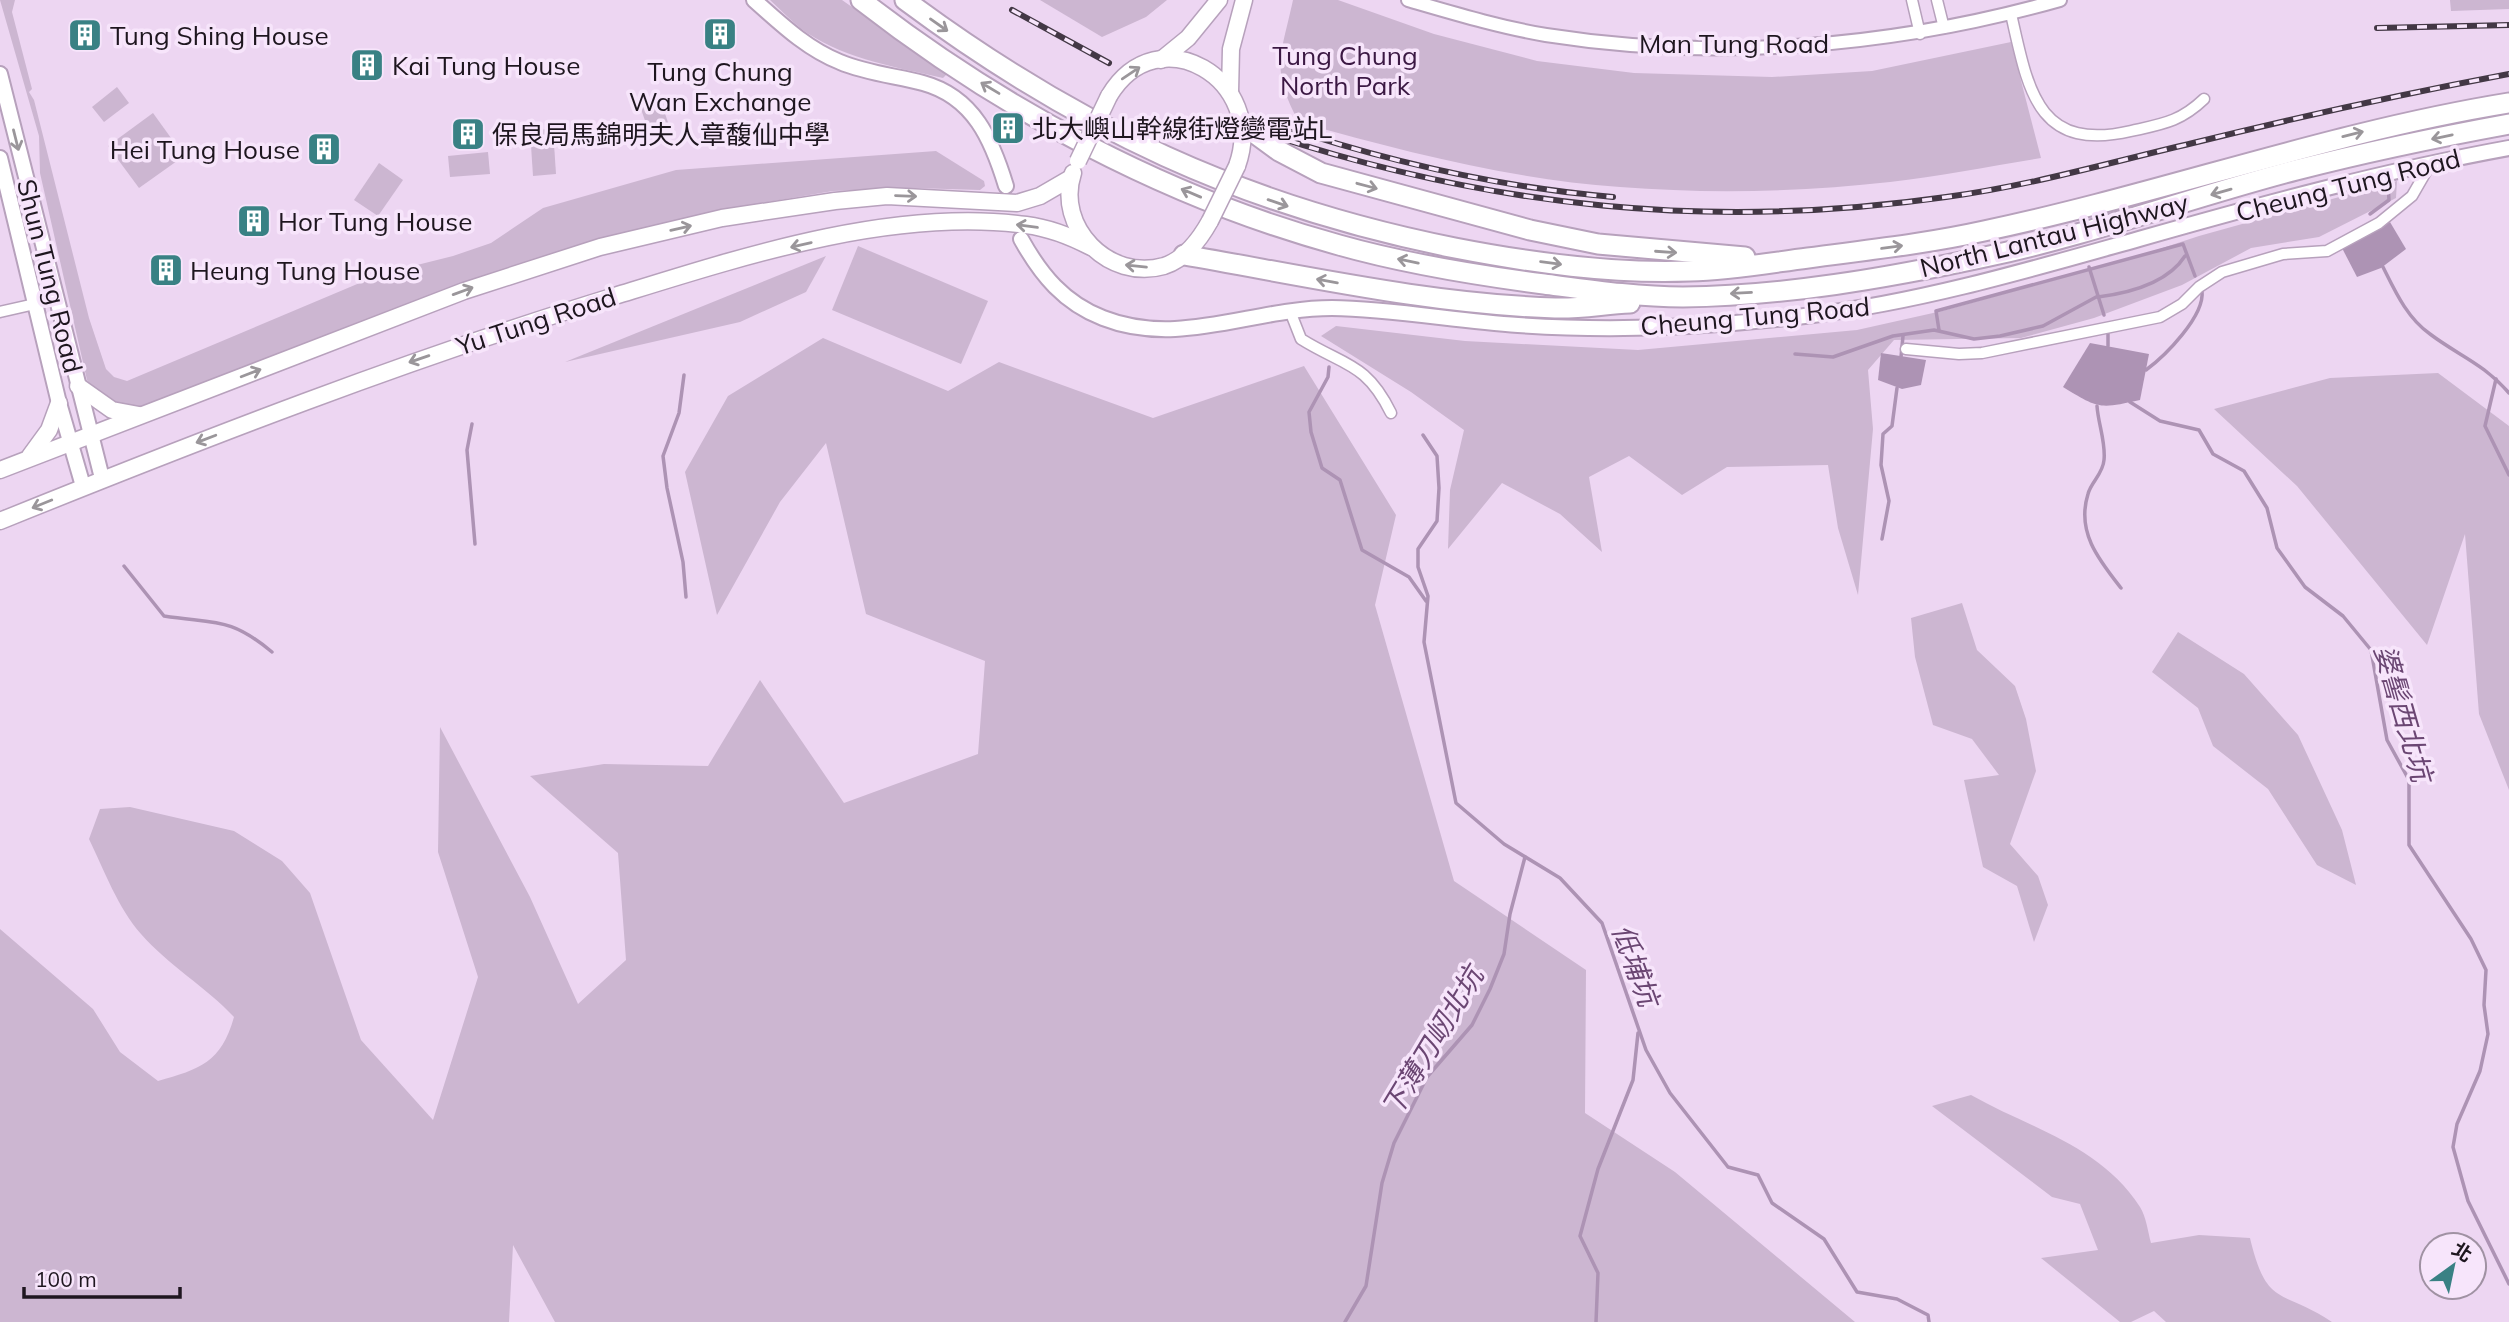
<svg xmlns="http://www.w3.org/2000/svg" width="2509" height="1322" font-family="Mulish,'Noto Sans TC',sans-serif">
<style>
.green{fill:#ccb6d1}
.water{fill:#ad93b4}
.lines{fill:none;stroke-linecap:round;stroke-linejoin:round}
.stream{stroke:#ad93b4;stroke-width:3.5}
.minor-casing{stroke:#b7a1bc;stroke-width:13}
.tertiary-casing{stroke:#b7a1bc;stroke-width:16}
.secondary-casing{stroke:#b7a1bc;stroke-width:18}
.primary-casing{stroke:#b7a1bc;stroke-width:19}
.motorway-casing{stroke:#b7a1bc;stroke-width:23}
.minor{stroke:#fff;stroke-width:10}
.tertiary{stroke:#fff;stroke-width:12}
.secondary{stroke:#fff;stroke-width:14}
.primary{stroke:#fff;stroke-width:16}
.motorway{stroke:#fff;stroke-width:19}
.rail-casing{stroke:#433845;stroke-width:6}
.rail{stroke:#f7e5fb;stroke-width:3.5;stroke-dasharray:10;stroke-linecap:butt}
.primary-bridge-casing{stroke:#b7a1bc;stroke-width:19;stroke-linecap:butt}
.primary-bridge{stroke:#fff;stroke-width:16}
.oneway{stroke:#9a969a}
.labels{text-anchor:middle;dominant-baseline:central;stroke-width:7;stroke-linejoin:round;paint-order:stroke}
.poi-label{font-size:26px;fill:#1e161f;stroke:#f7e5fb;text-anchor:start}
.street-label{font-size:26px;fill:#1e161f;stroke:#f7e5fb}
.park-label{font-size:26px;fill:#3b1843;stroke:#f7e5fb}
.water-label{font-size:28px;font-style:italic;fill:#6b4673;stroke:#f7e5fb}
</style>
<rect width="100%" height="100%" fill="#edd6f2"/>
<g class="green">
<path d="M0 0H15L12 12 32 89 29 92 34 100 89 318 106 369 114 377 127 381 381 274 453 256 491 243 543 208 676 170 936 151 984 181 985 186 980 190 914 188 833 191 750 205 624 235 514 267 340 331 169 402 127 412 91 389 87 380 40 173 39 136Z"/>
<path d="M770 0H842L947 74 943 78C896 67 849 60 807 33 794 24 782 11 770 0Z"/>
<path d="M1040 0H1167L1146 17 1102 37Z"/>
<path d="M1293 0H1338L1434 34 1537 61 1634 73 1772 77 1872 71 2011 42 2041 158C1991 166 1940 176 1890 182 1801 192 1709 194 1620 187 1510 179 1405 152 1299 122 1270 69 1281 56 1293 0Z"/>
<path d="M2450 0H2509V9L2451 11Z"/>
<path d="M117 87 129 103 104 122 92 107Z"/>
<path d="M660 99 673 137 653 144 640 106Z"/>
<path d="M153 113 184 156 139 188 108 146Z"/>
<path d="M553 129 556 174 533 176 530 130Z"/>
<path d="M488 152 490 174 450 177 448 156Z"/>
<path d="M379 163 403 180 378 216 354 200Z"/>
<path d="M2397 181 2396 198 2319 237 2251 248 2182 285 2094 318 2021 338 1894 340 1868 370 1873 429 1858 595 1838 528 1828 465 1727 467 1682 495 1629 456 1589 477 1602 552 1560 514 1502 483 1448 549 1450 490 1464 430 1411 392 1321 336 1336 326 1465 341 1638 350 1857 330 1942 311 2123 261 2199 236Z"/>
<path d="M858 246 988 301 961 364 832 310Z"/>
<path d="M826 256 806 292 740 322 565 362Z"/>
<path d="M823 338 948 391 999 362 1153 418 1304 366 1396 515 1375 605 1454 881 1586 970 1585 1113 1675 1172 1855 1322H555L513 1245 509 1322H0V929L93 1009 120 1052 158 1081C200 1069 221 1063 234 1017 206 987 168 965 141 934 118 908 104 870 89 839L100 809 130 807 234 831 282 861 310 893 361 1040 433 1120 478 977 438 852 440 727 530 897 578 1004 626 960 618 853 530 776 604 764 708 766 760 680 844 803 978 754 985 661 866 614 826 443 780 502 717 615 685 472 728 396Z"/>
<path d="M2438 373 2509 426V790L2479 714 2465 534 2427 645 2297 486 2214 409 2330 378Z"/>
<path d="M1962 603 1977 650 2015 686 2026 719 2036 771 2010 844 2038 876 2048 905 2034 942 2017 886 1983 867 1964 780 1999 775 1972 739 1933 725 1915 657 1911 618Z"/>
<path d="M2178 632 2244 674 2298 735 2342 830 2356 885 2317 865 2268 789 2213 746 2198 708 2152 672Z"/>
<path d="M1971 1095C2031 1129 2100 1145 2140 1207 2146 1216 2148 1232 2151 1243L2199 1235 2250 1238C2267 1309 2281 1288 2332 1322H2166L2154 1311 2131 1322H2120L2041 1258 2098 1250 2080 1204 2052 1197 1932 1106Z"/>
</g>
<g class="water">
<path d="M2390 222 2406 249 2381 268 2357 277 2342 248Z"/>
<path d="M2090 343 2149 354 2140 400C2099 409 2099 409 2063 387Z"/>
<path d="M1881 353 1926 360 1921 385 1902 389 1878 380Z"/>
</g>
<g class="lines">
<g class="stream">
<path d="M2370 214 2389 200 2388 184"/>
<path d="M2089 267 2104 315"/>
<path d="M2383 267C2395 291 2407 318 2430 334 2459 356 2483 363 2509 393"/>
<path d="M2098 297C2129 293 2167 284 2185 256"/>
<path d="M1939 330 1936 311 2183 244 2195 276"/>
<path d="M2108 346V332"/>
<path d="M1795 354 1833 357 1893 336 1934 330 1974 339 2000 336 2043 326 2098 296"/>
<path d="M1901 357 1903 336"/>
<path d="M1329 367 1328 377 1309 412 1311 432 1322 468 1340 480 1362 550 1409 577 1426 601"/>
<path d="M2146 370C2165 356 2205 316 2202 291"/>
<path d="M684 375 679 413 663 456 667 488 683 562 686 597"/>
<path d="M2496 379 2485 426 2509 475"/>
<path d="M2130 402 2160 421 2199 430 2213 454 2244 471 2267 508 2277 548 2305 587 2343 616 2371 650 2387 740 2409 780V845L2471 939 2486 970 2484 1005 2488 1034 2480 1071 2457 1124 2453 1147 2468 1201 2509 1284"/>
<path d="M2097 406C2098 423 2106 443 2104 460 2103 474 2091 482 2088 494 2076 532 2099 560 2121 588"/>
<path d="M472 424 467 450 475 544"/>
<path d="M1423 435 1437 456 1439 488 1437 521 1418 549V567L1428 596 1424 642 1456 803 1504 844 1560 878 1602 923 1646 1050 1670 1093 1728 1167 1758 1175 1772 1203 1824 1239 1857 1292 1897 1299 1928 1315 1929 1322"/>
<path d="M1882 539 1889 501 1881 465 1883 434 1892 426 1897 388"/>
<path d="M124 566 164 616C214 624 229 616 272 652"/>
<path d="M1345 1322 1366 1286 1382 1183 1394 1143 1427 1077 1472 1025 1490 989 1504 954 1510 914 1525 857"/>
<path d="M1596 1322 1598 1273 1580 1236 1598 1169 1633 1080 1638 1033"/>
</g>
<g class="minor-casing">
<g id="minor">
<path d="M1912 0 1920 34"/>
<path d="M1937 0 1944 28"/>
<path d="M2011 14C2028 88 2036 153 2131 131 2162 124 2180 122 2204 99"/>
<path d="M1290 311 1301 339C1344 366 1366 362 1391 413"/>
<path d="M0 312 57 299"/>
<path d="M1906 349 1959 354 1982 353 2160 317 2182 304 2199 287 2222 272 2283 254 2327 251 2379 223 2412 196 2431 163"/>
</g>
</g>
<g class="tertiary-casing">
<path id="tertiary" d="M1408 0C1453 13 1499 27 1546 35 1717 62 1894 47 2060 0"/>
</g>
<g class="secondary-casing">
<g id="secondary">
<path d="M754 0C781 24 807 49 840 62 866 73 896 76 923 83 974 97 992 140 1006 186"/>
<path d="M0 74 102 478"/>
<path d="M0 158 59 403 83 486"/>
<path d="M1021 239C1041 275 1064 303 1103 318 1179 348 1254 308 1332 308 1394 309 1456 321 1518 325 1617 332 1716 327 1813 315 1924 301 2032 269 2139 239 2262 204 2383 171 2509 148"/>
</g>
</g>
<g class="primary-casing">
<g id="primary">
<path d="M1161 60 1188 38 1219 0"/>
<path d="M1230 92 1231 49 1244 0"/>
<path d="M1109 96C1158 14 1268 80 1237 166"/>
<path d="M1073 173C1055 227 1109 282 1164 266 1186 259 1200 239 1210 221"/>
<path d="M78 386 112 410 139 415"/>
<path d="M30 456 49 430 59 403"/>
<path d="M0 470 464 291 600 247 722 218 835 201 887 196 1017 203 1040 196 1071 178"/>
<path d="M0 521C203 439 406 360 615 296 741 257 893 207 1026 225 1050 228 1070 236 1091 247"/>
</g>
</g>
<g class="motorway-casing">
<g id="motorway">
<path d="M861 0C1001 109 1167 198 1339 245 1406 264 1475 275 1544 284 1590 290 1637 297 1683 297 1784 296 1887 278 1985 257 2090 235 2192 197 2296 170 2366 152 2438 137 2509 124"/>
<path d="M905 0C1077 128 1244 206 1455 248 1532 263 1611 274 1690 271 1730 270 1769 263 1808 258 1867 250 1925 244 1984 231 2160 194 2330 132 2509 103"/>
<path d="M1242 124 1279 151 1321 173 1530 230 1598 244 1745 257"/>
<path d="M1184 255C1306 276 1430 304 1555 308 1580 309 1605 304 1630 303"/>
</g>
</g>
<use href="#minor" class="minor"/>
<use href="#tertiary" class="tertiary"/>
<use href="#secondary" class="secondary"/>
<use href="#primary" class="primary"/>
<use href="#motorway" class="motorway"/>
<g class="rail-casing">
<g id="rail">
<path d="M1012 10 1109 63"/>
<path d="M2377 28 2509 25"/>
<path d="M1275 124C1385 161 1497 187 1613 197"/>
<path d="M1271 135C1494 208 1713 230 1946 197 2030 186 2111 162 2193 143 2298 117 2403 94 2509 74"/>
</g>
</g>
<use href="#rail" class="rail"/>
<g class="primary-bridge-casing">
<g id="primary-bridge">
<path d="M1078 161 1109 96"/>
<path d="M1210 221 1237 166"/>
</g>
</g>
<use href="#primary-bridge" class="primary-bridge"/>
</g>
<defs><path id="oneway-shaft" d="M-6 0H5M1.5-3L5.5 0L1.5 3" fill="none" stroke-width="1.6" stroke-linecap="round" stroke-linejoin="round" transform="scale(1.75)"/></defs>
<g class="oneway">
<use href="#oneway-shaft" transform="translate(939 25) rotate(35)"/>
<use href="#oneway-shaft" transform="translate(1131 73) rotate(-34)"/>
<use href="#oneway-shaft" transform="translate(990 88) rotate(-149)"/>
<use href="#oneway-shaft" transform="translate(2353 134) rotate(-14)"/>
<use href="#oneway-shaft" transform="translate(2442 137) rotate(168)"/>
<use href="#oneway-shaft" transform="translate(16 140) rotate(76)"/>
<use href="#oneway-shaft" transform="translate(1367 186) rotate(15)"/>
<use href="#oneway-shaft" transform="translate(2221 192) rotate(164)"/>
<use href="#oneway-shaft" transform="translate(1191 193) rotate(-157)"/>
<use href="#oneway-shaft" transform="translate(906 196) rotate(2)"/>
<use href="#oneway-shaft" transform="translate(1278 203) rotate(19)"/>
<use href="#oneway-shaft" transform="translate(1027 226) rotate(-172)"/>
<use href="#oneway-shaft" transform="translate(681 228) rotate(-13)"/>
<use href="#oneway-shaft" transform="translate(801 245) rotate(167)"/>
<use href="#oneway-shaft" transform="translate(1892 247) rotate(-8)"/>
<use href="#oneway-shaft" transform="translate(1666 252) rotate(4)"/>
<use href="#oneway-shaft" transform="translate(1408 261) rotate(-168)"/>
<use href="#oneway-shaft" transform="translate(1551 263) rotate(7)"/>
<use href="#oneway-shaft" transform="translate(1136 266) rotate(-174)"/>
<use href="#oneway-shaft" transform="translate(1327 281) rotate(-170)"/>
<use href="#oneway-shaft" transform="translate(463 291) rotate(-20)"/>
<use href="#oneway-shaft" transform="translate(1741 293) rotate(177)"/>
<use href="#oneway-shaft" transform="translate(419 359) rotate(161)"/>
<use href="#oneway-shaft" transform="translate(251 373) rotate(-21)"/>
<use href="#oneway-shaft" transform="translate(206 439) rotate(159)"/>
<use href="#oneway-shaft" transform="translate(42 504) rotate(158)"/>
</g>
<defs>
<g id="building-square" transform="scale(1.75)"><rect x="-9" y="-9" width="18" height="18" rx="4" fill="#398184" stroke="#f7e5fb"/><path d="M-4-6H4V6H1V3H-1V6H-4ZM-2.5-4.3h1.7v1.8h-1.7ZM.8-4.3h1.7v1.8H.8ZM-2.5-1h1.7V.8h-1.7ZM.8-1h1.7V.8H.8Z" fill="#fff"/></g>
</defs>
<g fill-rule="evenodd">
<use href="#building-square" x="720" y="34"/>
<use href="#building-square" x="85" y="35"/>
<use href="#building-square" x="367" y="65"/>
<use href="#building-square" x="1008" y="128"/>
<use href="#building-square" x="468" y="134"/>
<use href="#building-square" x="324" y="149"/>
<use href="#building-square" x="254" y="221"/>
<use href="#building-square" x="166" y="270"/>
</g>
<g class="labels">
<g class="poi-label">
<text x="110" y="35">Tung Shing House</text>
<text x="392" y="65">Kai Tung House</text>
<text x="720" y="71" text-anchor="middle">Tung Chung<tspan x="720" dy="30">Wan Exchange</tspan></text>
<text x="1032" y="128">北大嶼山幹線街燈變電站L</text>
<text x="492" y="134">保良局馬錦明夫人章馥仙中學</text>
<text x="300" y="149" text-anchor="end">Hei Tung House</text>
<text x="278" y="221">Hor Tung House</text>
<text x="190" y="270">Heung Tung House</text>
</g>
<g class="street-label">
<text x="1734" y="43">Man Tung Road</text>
<text transform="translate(2348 185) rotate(-14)">Cheung Tung Road</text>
<text transform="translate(2054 235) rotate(-14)">North Lantau Highway</text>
<text transform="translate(50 276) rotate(76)">Shun Tung Road</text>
<text transform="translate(1755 316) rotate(-5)">Cheung Tung Road</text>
<text transform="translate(536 321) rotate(-18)">Yu Tung Road</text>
</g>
<g class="park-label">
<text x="1345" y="55">Tung Chung<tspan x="1345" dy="30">North Park</tspan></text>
</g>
<g class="water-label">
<text transform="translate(2404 713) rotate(74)">婆髻西北坑</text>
<text transform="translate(1636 965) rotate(70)">低埔坑</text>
<text transform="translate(1432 1041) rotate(-59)">下薄刀屻北坑</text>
</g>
</g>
<g transform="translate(2453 1266) rotate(33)"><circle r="33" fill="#f7e5fb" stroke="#a092a3" stroke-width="2"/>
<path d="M0-5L12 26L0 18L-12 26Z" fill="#398184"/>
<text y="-10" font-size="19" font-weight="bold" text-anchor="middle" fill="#1e161f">北</text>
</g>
<path d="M24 1287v10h156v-10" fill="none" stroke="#1e161f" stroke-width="3.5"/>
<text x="35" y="1287" font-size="21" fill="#1e161f" stroke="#f7e5fb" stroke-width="5" paint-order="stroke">100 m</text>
</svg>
